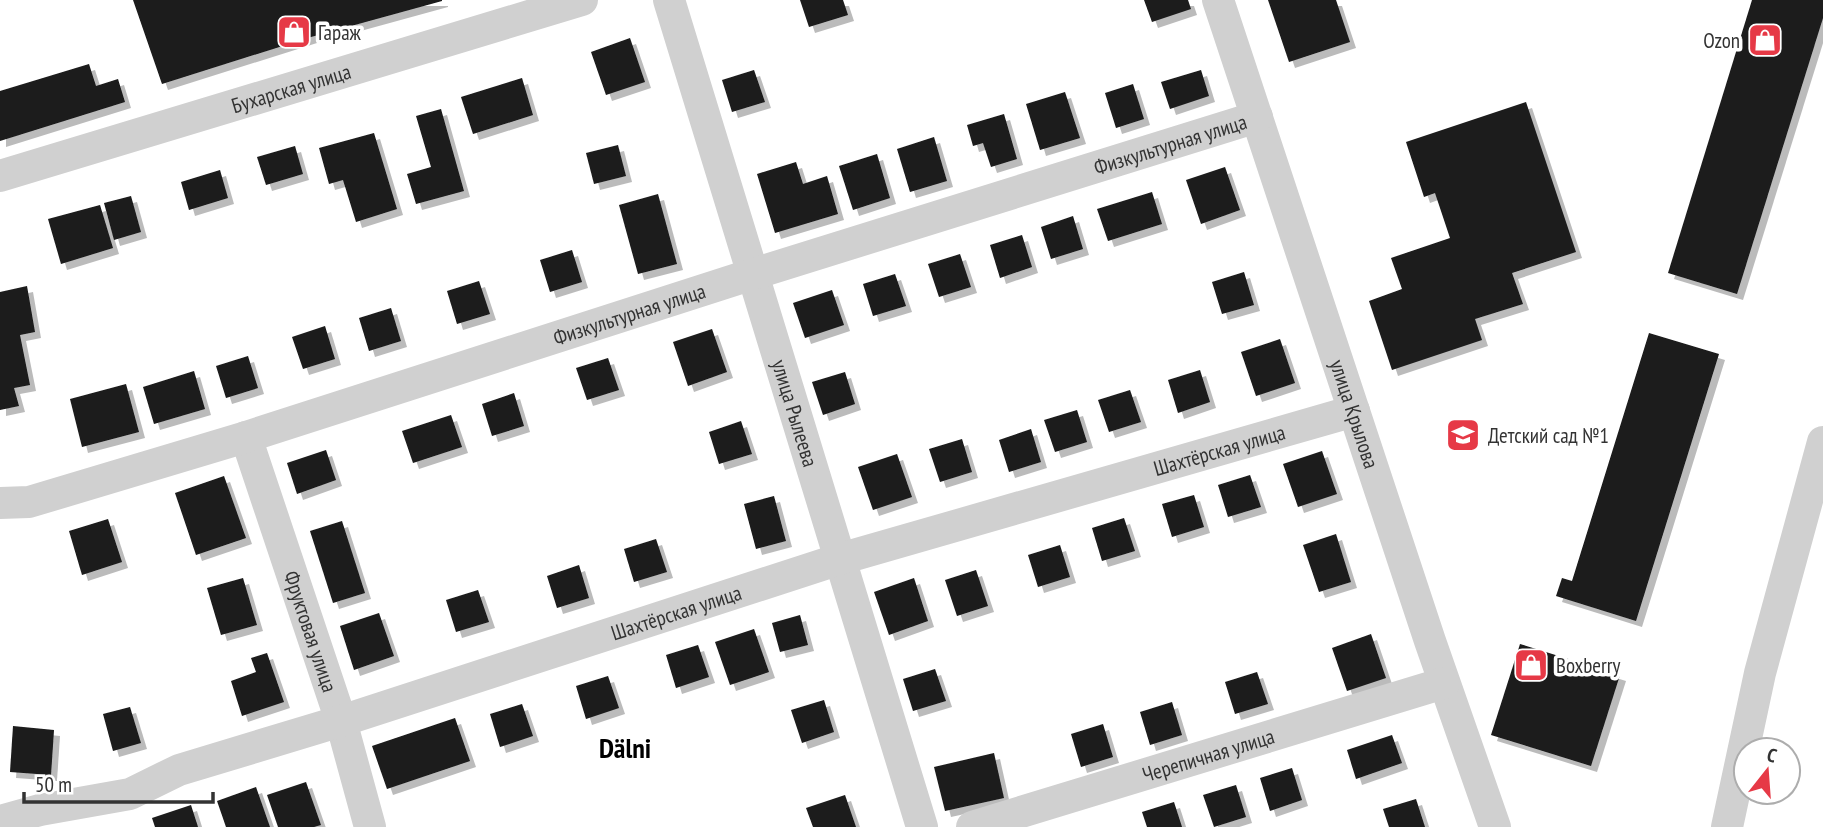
<svg xmlns="http://www.w3.org/2000/svg" width="1823" height="827" font-family="'PT Sans Narrow',sans-serif">
<style>
.building{fill:#1a1a1a;filter:url(#shadow)}
.lines{fill:none;stroke-linecap:round;stroke-linejoin:round}
.minor{stroke:#d0d0d0;stroke-width:32}
.labels{text-anchor:middle;dominant-baseline:central;stroke-width:7;stroke-linejoin:round;paint-order:stroke}
.poi-label{font-size:21px;fill:#333;stroke:#fff;text-anchor:start}
.street-label{font-size:21px;fill:#333;stroke:#fff}
.district-label{font-size:28px;font-weight:bold;fill:#000;stroke:#fff}
</style>
<defs>
<filter id="shadow"><feDropShadow dx="6" dy="6" stdDeviation="0" flood-color="#0004"/></filter>
</defs>
<rect width="100%" height="100%" fill="#fff"/>
<g class="building">
<path d="M133 0H442V1L311 37 162 84Z"/>
<path d="M800 0H843L848 15 809 27Z"/>
<path d="M1144 0H1188L1191 9 1152 22Z"/>
<path d="M1268 0H1336L1350 42 1289 62Z"/>
<path d="M1752 0H1823V18L1737 294 1668 273Z"/>
<path d="M630 38 645 82 606 95 591 52Z"/>
<path d="M89 64 96 86 118 79 125 102 0 141V91Z"/>
<path d="M754 70 765 102 732 112 722 80Z"/>
<path d="M1201 70 1209 96 1170 109 1161 82Z"/>
<path d="M522 78 533 115 473 134 461 97Z"/>
<path d="M1133 84 1144 119 1116 128 1105 93Z"/>
<path d="M1065 92 1080 138 1040 150 1026 104Z"/>
<path d="M1526 102 1576 252 1512 273 1523 304 1475 319 1482 340 1392 370 1369 301 1402 289 1391 258 1450 238 1435 193 1424 197 1406 142Z"/>
<path d="M441 109 464 191 416 204 407 174 431 167 416 116Z"/>
<path d="M1004 114 1017 159 991 167 983 143 973 146 967 125Z"/>
<path d="M374 133 397 209 356 222 343 180 329 184 319 148Z"/>
<path d="M934 137 947 181 910 192 897 149Z"/>
<path d="M618 145 626 176 594 184 586 153Z"/>
<path d="M295 146 303 174 266 185 257 157Z"/>
<path d="M877 154 890 198 853 210 839 166Z"/>
<path d="M796 162 803 184 827 176 838 214 775 233 757 174Z"/>
<path d="M1225 167 1240 210 1201 224 1186 180Z"/>
<path d="M220 170 228 198 189 210 181 182Z"/>
<path d="M1152 192 1162 224 1108 241 1097 209Z"/>
<path d="M658 194 677 264 638 274 619 205Z"/>
<path d="M131 196 141 232 114 240 104 203Z"/>
<path d="M100 205 113 248 61 264 48 219Z"/>
<path d="M1073 216 1083 249 1051 259 1041 227Z"/>
<path d="M1022 235 1032 267 1000 278 990 245Z"/>
<path d="M572 250 582 282 550 292 540 260Z"/>
<path d="M960 254 971 287 939 297 928 264Z"/>
<path d="M1244 272 1254 305 1222 314 1212 282Z"/>
<path d="M895 274 906 306 873 316 863 284Z"/>
<path d="M479 281 490 314 457 324 447 291Z"/>
<path d="M27 286 35 332 20 335 30 385 14 388 19 406 0 410V292Z"/>
<path d="M832 290 844 325 805 338 793 303Z"/>
<path d="M391 308 401 341 369 351 359 318Z"/>
<path d="M325 326 335 359 303 369 292 337Z"/>
<path d="M712 329 727 372 688 386 673 342Z"/>
<path d="M1649 333 1719 354 1636 621 1556 596 1562 578 1572 581Z"/>
<path d="M1280 339 1295 383 1256 396 1241 352Z"/>
<path d="M248 356 258 388 226 398 216 366Z"/>
<path d="M608 358 619 390 587 400 576 368Z"/>
<path d="M1200 370 1210 402 1178 413 1168 380Z"/>
<path d="M194 371 205 409 154 424 143 387Z"/>
<path d="M845 372 855 404 823 415 812 382Z"/>
<path d="M126 384 139 432 82 447 70 399Z"/>
<path d="M1130 390 1141 422 1109 432 1098 400Z"/>
<path d="M514 393 524 426 492 436 482 404Z"/>
<path d="M1077 410 1087 442 1055 452 1044 420Z"/>
<path d="M451 415 462 447 413 463 402 431Z"/>
<path d="M741 421 752 454 719 464 709 432Z"/>
<path d="M1031 429 1041 462 1009 472 999 440Z"/>
<path d="M962 439 972 472 940 482 929 449Z"/>
<path d="M326 450 336 480 297 494 287 463Z"/>
<path d="M1322 451 1337 494 1298 507 1283 464Z"/>
<path d="M897 454 912 497 873 510 858 467Z"/>
<path d="M1250 475 1261 507 1228 517 1218 485Z"/>
<path d="M224 476 246 538 196 555 175 493Z"/>
<path d="M1194 495 1204 527 1172 537 1162 504Z"/>
<path d="M774 496 786 541 756 549 744 504Z"/>
<path d="M1124 518 1135 551 1102 561 1092 528Z"/>
<path d="M108 519 122 562 82 575 69 531Z"/>
<path d="M342 521 365 593 333 603 310 531Z"/>
<path d="M1336 534 1351 582 1319 592 1303 545Z"/>
<path d="M656 539 667 572 634 582 624 549Z"/>
<path d="M1060 545 1070 577 1038 587 1028 555Z"/>
<path d="M579 565 589 598 557 608 547 576Z"/>
<path d="M976 570 988 606 957 616 945 580Z"/>
<path d="M243 578 257 625 221 635 207 588Z"/>
<path d="M914 578 928 621 889 635 874 592Z"/>
<path d="M478 590 489 622 456 632 446 600Z"/>
<path d="M379 613 394 656 354 670 340 626Z"/>
<path d="M800 615 808 645 780 652 772 623Z"/>
<path d="M754 629 769 672 730 685 715 642Z"/>
<path d="M1371 634 1386 678 1347 691 1332 648Z"/>
<path d="M1520 644 1620 675 1591 766 1491 735Z"/>
<path d="M698 645 709 677 676 688 666 655Z"/>
<path d="M267 653 284 702 242 716 231 681 256 672 251 658Z"/>
<path d="M935 669 946 701 913 711 903 679Z"/>
<path d="M1257 672 1268 704 1235 714 1225 682Z"/>
<path d="M608 676 619 708 586 719 576 686Z"/>
<path d="M824 700 834 732 802 743 791 710Z"/>
<path d="M1172 702 1182 735 1150 745 1140 712Z"/>
<path d="M522 704 533 736 500 747 490 714Z"/>
<path d="M130 707 141 743 113 751 103 714Z"/>
<path d="M455 718 470 761 387 789 372 746Z"/>
<path d="M1103 724 1113 757 1081 767 1071 734Z"/>
<path d="M13 726 54 730 51 775 10 772Z"/>
<path d="M1392 735 1402 763 1356 779 1347 750Z"/>
<path d="M994 753 1004 798 945 811 934 767Z"/>
<path d="M1292 768 1302 800 1270 811 1260 778Z"/>
<path d="M306 782 321 825 314 827H278L267 795Z"/>
<path d="M1236 785 1246 817 1214 827 1203 795Z"/>
<path d="M256 787 270 827H226L217 801Z"/>
<path d="M845 795 856 827H813L806 808Z"/>
<path d="M1416 799 1425 827H1389L1383 809Z"/>
<path d="M1174 802 1182 827H1147L1142 812Z"/>
<path d="M191 805 198 827H155L152 818Z"/>
</g>
<g class="lines">
<g class="minor">
<path id="s1" d="M669 0 922 827"/>
<path id="s2" d="M1218 0 1430 641 1495 827"/>
<path id="s3" d="M0 176 582 0"/>
<path id="s4" d="M246 437 341 721 370 827"/>
<path id="s5" d="M0 503 29 502 246 437 753 274 1257 117"/>
<path id="s6" d="M0 821 40 810 130 794 179 770 341 721 840 559 1354 411"/>
<path id="s7" d="M972 827 1444 683"/>
<path d="M1727 827 1760 673 1823 442"/>
</g>
</g>
<defs>
<g id="shop-square" transform="scale(1.75)"><rect x="-9" y="-9" width="18" height="18" rx="4" fill="#e63946" stroke="#fff"/><path d="M-5-2.5h2.3a2.7 3.5 0 0 1 5.4 0H5L5.5 6h-11ZM-1.5-2.5h3a1.5 2.3 0 0 0-3 0Z" fill="#fff"/></g>
<g id="school-square" transform="scale(1.75)"><rect x="-9" y="-9" width="18" height="18" rx="4" fill="#e63946" stroke="#fff"/><path d="M0-5L7-2L0 1L-7-2ZM-4 1L0 2.5L4 1V4Q0 6-4 4Z" fill="#fff"/></g>
</defs>
<g fill-rule="evenodd">
<use href="#shop-square" x="294" y="32"/>
<use href="#shop-square" x="1765" y="40"/>
<use href="#school-square" x="1463" y="435"/>
<use href="#shop-square" x="1531" y="665"/>
</g>
<g class="labels">
<g class="poi-label">
<text x="318" y="32">Гараж</text>
<text x="1740" y="40" text-anchor="end">Ozon</text>
<text x="1488" y="435">Детский сад №1</text>
<text x="1556" y="665">Boxberry</text>
</g>
<g class="street-label">
<text stroke="none"><textPath href="#s3" startOffset="304">Бухарская улица</textPath></text>
<text stroke="none"><textPath href="#s5" startOffset="1225">Физкультурная улица</textPath></text>
<text stroke="none"><textPath href="#s5" startOffset="658">Физкультурная улица</textPath></text>
<text stroke="none"><textPath href="#s1" startOffset="432">улица Рылеева</textPath></text>
<text stroke="none"><textPath href="#s2" startOffset="436">улица Крылова</textPath></text>
<text stroke="none"><textPath href="#s6" startOffset="1276">Шахтёрская улица</textPath></text>
<text stroke="none"><textPath href="#s6" startOffset="709">Шахтёрская улица</textPath></text>
<text stroke="none"><textPath href="#s4" startOffset="205">Фруктовая улица</textPath></text>
<text stroke="none"><textPath href="#s7" startOffset="247">Черепичная улица</textPath></text>
</g>
<g class="district-label">
<text x="625" y="747">Dälni</text>
</g>
</g>
<g transform="translate(1767 771) rotate(17)"><circle r="33" fill="#ffffff" stroke="#adadad" stroke-width="2"/>
<path d="M0-5L12 26L0 18L-12 26Z" fill="#e63946"/>
<text y="-10" font-size="19" font-weight="bold" text-anchor="middle" fill="#333333">С</text>
</g>
<path d="M24 792v10h189v-10" fill="none" stroke="#333333" stroke-width="3.5"/>
<text x="35" y="792" font-size="21" fill="#333333" stroke="#ffffff" stroke-width="5" paint-order="stroke">50 m</text>
</svg>
